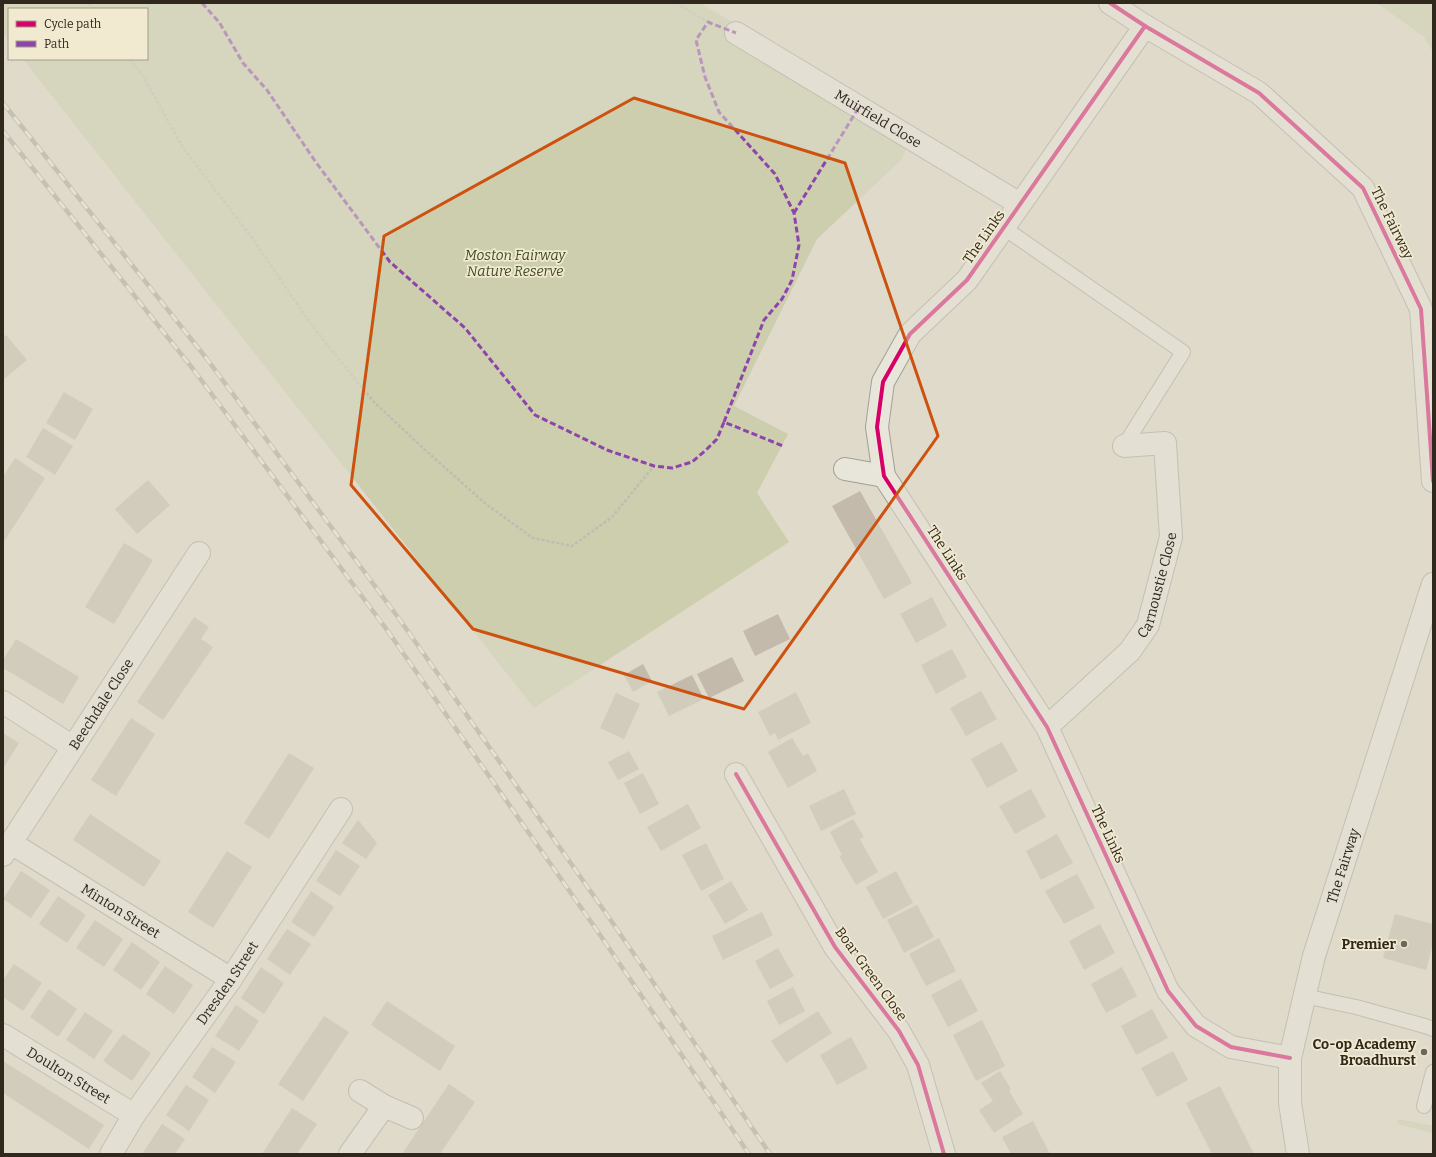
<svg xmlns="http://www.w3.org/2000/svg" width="1436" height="1157" font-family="Bitter,serif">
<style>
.green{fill:#cccead}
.building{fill:#c3baab}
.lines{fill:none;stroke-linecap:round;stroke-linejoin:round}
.lane-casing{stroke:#a49f94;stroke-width:16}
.street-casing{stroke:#a49f94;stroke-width:24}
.path{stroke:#c0bcb2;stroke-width:2.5;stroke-dasharray:3 2;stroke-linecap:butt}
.lane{stroke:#e8e5db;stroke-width:14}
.street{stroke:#e8e5db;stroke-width:22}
.rail-casing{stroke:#a7a49b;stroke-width:4.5}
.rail{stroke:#f1ead0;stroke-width:3;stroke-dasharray:9;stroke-linecap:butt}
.quiet{stroke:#8e44ad;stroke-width:3;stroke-dasharray:6 3;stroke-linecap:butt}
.cycleway-casing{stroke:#f1ead0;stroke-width:6}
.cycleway{stroke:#d6006c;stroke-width:4}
.marked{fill:none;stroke:#cd520f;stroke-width:3;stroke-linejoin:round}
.poi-dot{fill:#6e665a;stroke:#f1ead0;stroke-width:1.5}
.labels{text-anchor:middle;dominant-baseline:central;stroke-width:3.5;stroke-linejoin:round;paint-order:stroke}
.street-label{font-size:14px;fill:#31281d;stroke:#f1ead0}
.park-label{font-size:14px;font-style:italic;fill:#3f4b26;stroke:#f1ead0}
.poi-label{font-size:14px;font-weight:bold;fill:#31281d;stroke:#f1ead0;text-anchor:end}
</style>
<rect width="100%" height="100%" fill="#dfdaca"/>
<g class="green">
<path d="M3 3H700L914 128 902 159 817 239 734 406 788 434 757 493 789 542 534 708 23 59H147V9H9V41L3 33Z"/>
<path d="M1377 3H1433V52L1424 37Z"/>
<path d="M1398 1119 1433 1126V1133L1397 1124Z"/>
</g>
<g class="building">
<path d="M6 335 27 360 3 380V337Z"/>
<path d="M64 392 93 409 75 440 46 423Z"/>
<path d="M43 428 73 446 55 475 26 457Z"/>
<path d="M15 458 45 478 3 543V477Z"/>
<path d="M148 480 170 505 137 534 115 509Z"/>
<path d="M860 491 912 583 884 599 832 506Z"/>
<path d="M124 543 153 560 114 624 85 607Z"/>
<path d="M932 597 947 626 916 643 900 614Z"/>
<path d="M778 614 790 639 755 656 743 631Z"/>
<path d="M194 617 209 627 201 639 213 647 163 720 137 702Z"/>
<path d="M16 639 79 677 63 704 3 668V660Z"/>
<path d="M952 649 967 677 936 694 921 665Z"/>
<path d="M732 657 744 681 709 698 697 674Z"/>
<path d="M643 664 652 681 633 692 624 675Z"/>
<path d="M692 675 704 699 669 716 657 692Z"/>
<path d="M981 691 997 719 966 736 950 708Z"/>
<path d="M796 692 811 723 778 740 775 733 770 736 758 712Z"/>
<path d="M616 693 640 704 624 739 600 728Z"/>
<path d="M131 718 155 734 116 796 91 780Z"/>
<path d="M3 733 19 743 3 769Z"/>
<path d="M792 738 803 756 808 753 817 771 788 788 768 752Z"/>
<path d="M1002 742 1018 771 987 788 971 759Z"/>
<path d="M629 751 639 769 618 780 608 762Z"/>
<path d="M289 753 314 768 269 839 244 823Z"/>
<path d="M643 773 659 804 640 814 624 783Z"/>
<path d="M844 789 856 814 821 831 809 806Z"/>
<path d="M1031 789 1046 817 1015 834 999 806Z"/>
<path d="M688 804 701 828 661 851 647 827Z"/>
<path d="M90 814 161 861 144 887 73 840Z"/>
<path d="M853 819 864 837 860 839 878 872 856 885 839 856 842 855 830 832Z"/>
<path d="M358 820 377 843 366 859 342 843Z"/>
<path d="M1057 834 1073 863 1041 880 1026 851Z"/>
<path d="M706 843 724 879 701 891 682 855Z"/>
<path d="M336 850 360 866 340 896 316 881Z"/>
<path d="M227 851 252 867 213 928 188 912Z"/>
<path d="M21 871 50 890 31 918 3 899Z"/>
<path d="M896 871 913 903 883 919 866 887Z"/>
<path d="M1077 874 1095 908 1064 924 1045 891Z"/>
<path d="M731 881 748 910 725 924 708 895Z"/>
<path d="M311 891 334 907 314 937 291 922Z"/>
<path d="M58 896 86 915 67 943 39 924Z"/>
<path d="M917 905 934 937 904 953 887 920Z"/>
<path d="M762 912 773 935 723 960 712 936Z"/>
<path d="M1395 914 1433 924V943L1426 970 1383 958Z"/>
<path d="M95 920 123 939 104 967 76 948Z"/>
<path d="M1100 924 1115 953 1084 970 1069 941Z"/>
<path d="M287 929 311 944 290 975 267 959Z"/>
<path d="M939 938 956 971 926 986 909 954Z"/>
<path d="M132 942 160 962 141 990 113 970Z"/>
<path d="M778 948 794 976 770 989 755 961Z"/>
<path d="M14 964 42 983 23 1011 3 997V980Z"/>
<path d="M165 966 193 985 174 1014 146 994Z"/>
<path d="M261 967 284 983 264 1014 241 998Z"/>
<path d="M1122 967 1137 996 1106 1013 1091 984Z"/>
<path d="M961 979 978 1011 948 1027 931 995Z"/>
<path d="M793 987 805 1011 779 1025 767 1001Z"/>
<path d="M49 989 77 1009 58 1037 30 1017Z"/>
<path d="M387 1001 455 1046 440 1071 371 1025Z"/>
<path d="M236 1005 259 1021 239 1051 215 1036Z"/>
<path d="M1152 1009 1168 1038 1136 1055 1121 1026Z"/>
<path d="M818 1011 832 1033 786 1063 771 1041Z"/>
<path d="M85 1012 113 1031 94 1059 66 1040Z"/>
<path d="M324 1016 349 1032 303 1101 278 1084Z"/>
<path d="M982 1020 1005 1066 976 1081 953 1035Z"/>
<path d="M123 1034 151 1053 132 1081 103 1061Z"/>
<path d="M851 1037 868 1068 837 1085 820 1055Z"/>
<path d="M212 1047 236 1062 215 1093 192 1077Z"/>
<path d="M1173 1051 1188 1080 1157 1097 1141 1068Z"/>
<path d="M3 1061 104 1125 89 1149 3 1093Z"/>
<path d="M1000 1071 1011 1089 1009 1091 1023 1114 994 1133 979 1110 993 1101 981 1083Z"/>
<path d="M449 1084 475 1102 440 1154H402Z"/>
<path d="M186 1085 209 1100 189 1131 166 1115Z"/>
<path d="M1220 1086 1254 1154H1212L1186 1103Z"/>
<path d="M292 1108 317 1124 297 1154H262Z"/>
<path d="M1033 1121 1050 1154H1011L1002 1137Z"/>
<path d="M162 1124 185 1139 175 1154H142Z"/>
</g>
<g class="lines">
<g class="lane-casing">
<g id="lane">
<path d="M1004 228 1183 352 1124 446"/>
<path d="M1304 996 1356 1007 1425 1026 1433 1029"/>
<path d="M1424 1106 1433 1072"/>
</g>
</g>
<g class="street-casing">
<g id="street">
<path d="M1110 3 1145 26 1259 93 1363 188 1421 309 1433 481"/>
<path d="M1145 26 967 280 910 334 883 382 877 427 884 476 1047 727 1168 991 1196 1026 1231 1047 1290 1058"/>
<path id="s1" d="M736 33 1020 204"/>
<path d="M845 469 884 476"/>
<path d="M3 702 73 747"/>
<path id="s2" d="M1047 727 1130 651 1148 625 1171 537 1165 443 1124 446"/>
<path d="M736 774 835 947 899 1031 918 1065 944 1154"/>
<path id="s3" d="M11 843 231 979"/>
<path id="s4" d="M3 855 199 553"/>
<path id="s5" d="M3 1035 134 1115"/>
<path d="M360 1091 384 1106 412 1118"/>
<path id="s6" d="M111 1154 134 1115 231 979 341 809"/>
<path d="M350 1154 384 1106"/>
<path id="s7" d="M1298 1154 1290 1103V1058L1314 956 1433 584"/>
</g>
</g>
<g class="path">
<path d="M89 3 93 9"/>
<path d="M676 3 708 22"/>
<path d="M130 59 143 76 182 146 252 238 313 327 373 401 424 449 487 505 533 538 572 546 612 517 654 466"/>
</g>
<use href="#lane" class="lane"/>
<use href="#street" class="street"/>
<g class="rail-casing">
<g id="rail">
<path d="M3 103 207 359 400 620 610 919 770 1154"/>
<path d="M3 131 193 369 387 630 596 929 749 1154"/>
</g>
</g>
<use href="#rail" class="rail"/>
<g class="quiet">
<path d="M202 3 219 22 243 63 267 90 315 161 390 262 465 328 535 415 607 450 654 466 672 468 692 462 706 450 717 439 724 422 783 446"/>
<path d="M794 213 859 107"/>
<path d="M724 422 764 320 782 299 792 280 799 245 794 213 775 174 719 112 705 77 696 40 708 22 736 33"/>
</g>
<g class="cycleway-casing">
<g id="cycleway">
<path d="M1110 3 1145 26 1259 93 1363 188 1421 309 1433 481"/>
<path d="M1145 26 967 280 910 334 883 382 877 427 884 476 1047 727 1168 991 1196 1026 1231 1047 1290 1058"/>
<path d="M736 774 835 947 899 1031 918 1065 944 1154"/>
</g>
</g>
<use href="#cycleway" class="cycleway"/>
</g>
<path d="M0 0H1436V1157H0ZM634 98 845 163 938 436 744 709 473 629 351 485 384 236Z" fill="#dfdaca" fill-opacity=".55" fill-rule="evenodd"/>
<path class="marked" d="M634 98 845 163 938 436 744 709 473 629 351 485 384 236Z"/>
<g class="poi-dot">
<circle cx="1404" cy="944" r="4"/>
<circle cx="1424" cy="1052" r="4"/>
</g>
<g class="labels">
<g class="street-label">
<text stroke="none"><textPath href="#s1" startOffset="166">Muirfield Close</textPath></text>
<text transform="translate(1392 223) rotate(64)">The Fairway</text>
<text transform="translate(984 237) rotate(-55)">The Links</text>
<text transform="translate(947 553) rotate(57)">The Links</text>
<text stroke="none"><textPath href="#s2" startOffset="185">Carnoustie Close</textPath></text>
<text stroke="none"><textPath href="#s4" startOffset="180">Beechdale Close</textPath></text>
<text transform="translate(1108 834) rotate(65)">The Links</text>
<text stroke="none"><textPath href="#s7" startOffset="296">The Fairway</textPath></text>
<text stroke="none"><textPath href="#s3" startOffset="129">Minton Street</textPath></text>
<text transform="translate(871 974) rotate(54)">Boar Green Close</text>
<text stroke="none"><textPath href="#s6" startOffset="207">Dresden Street</textPath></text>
<text stroke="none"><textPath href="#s5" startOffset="77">Doulton Street</textPath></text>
</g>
<g class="park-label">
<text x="515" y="255">Moston Fairway<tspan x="515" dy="16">Nature Reserve</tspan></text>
</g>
<g class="poi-label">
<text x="1396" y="944">Premier</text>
<text x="1416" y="1044">Co-op Academy<tspan x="1416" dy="16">Broadhurst</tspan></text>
</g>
</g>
<rect width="1436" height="1157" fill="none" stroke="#31281d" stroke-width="8"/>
<rect x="8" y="8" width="140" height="52" fill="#f1ead0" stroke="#a49c88"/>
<rect x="16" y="21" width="20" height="6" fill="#d6006c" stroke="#a49c88"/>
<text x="44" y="28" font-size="12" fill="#31281d">Cycle path</text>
<rect x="16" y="41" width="20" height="6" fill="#8e44ad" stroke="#a49c88"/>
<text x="44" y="48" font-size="12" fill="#31281d">Path</text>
</svg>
